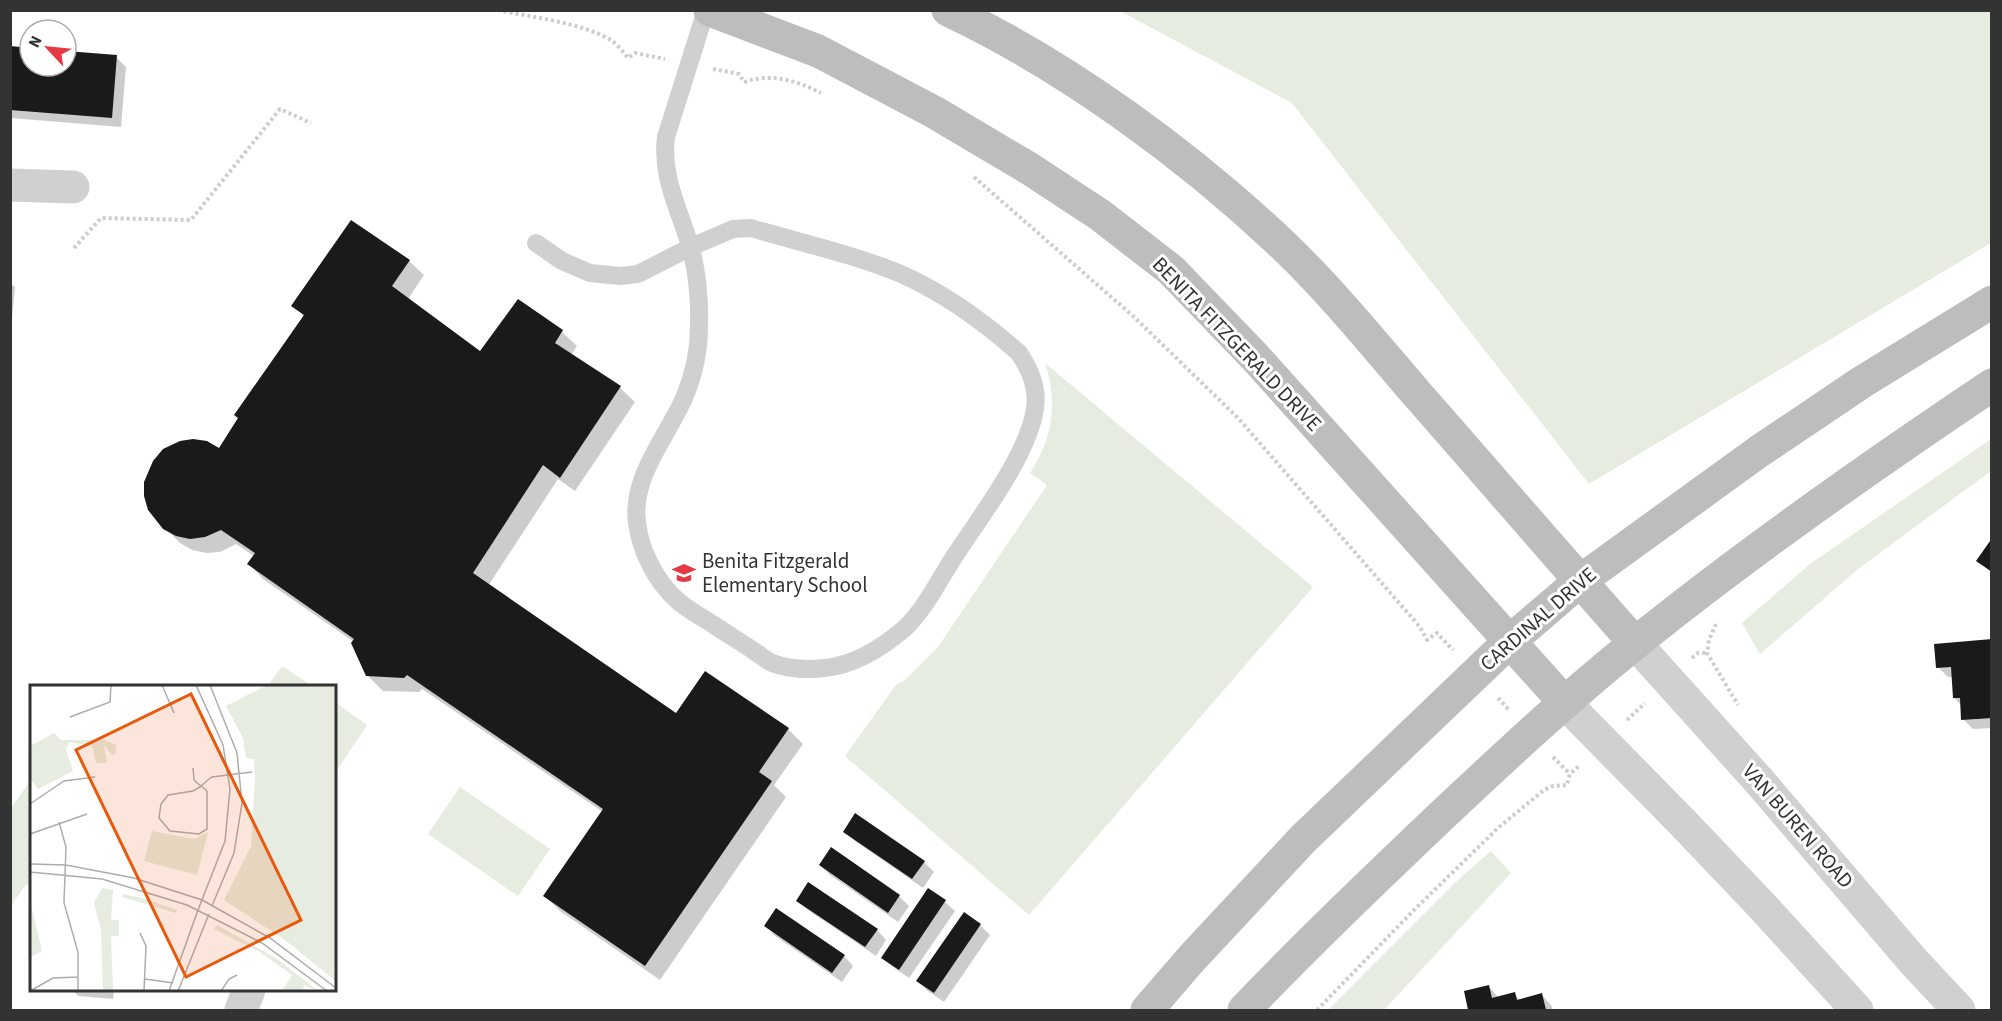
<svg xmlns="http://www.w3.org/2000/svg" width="2002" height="1021" font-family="'Source Sans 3',sans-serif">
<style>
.green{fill:#e6ecdf}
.shadow{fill:#0003}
.building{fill:#1a1a1a}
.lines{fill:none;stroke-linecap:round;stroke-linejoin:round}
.path{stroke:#cdcdcd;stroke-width:4;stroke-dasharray:3 3;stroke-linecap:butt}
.lane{stroke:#d0d0d0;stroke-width:18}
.street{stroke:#d0d0d0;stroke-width:33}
.secondary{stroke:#bdbdbd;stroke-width:33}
.labels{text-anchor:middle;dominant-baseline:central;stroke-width:6;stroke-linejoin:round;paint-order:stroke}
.street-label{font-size:21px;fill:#333;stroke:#fff}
.poi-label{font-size:21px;fill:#333;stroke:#fff;text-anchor:start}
.inset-road{fill:none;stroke:#adadad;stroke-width:1.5}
.view{fill:#e8590c;fill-opacity:0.15;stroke:#e8590c;stroke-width:3}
.inset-edge{fill:none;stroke:#333;stroke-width:3}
</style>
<rect width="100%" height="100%" fill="#fff"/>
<g class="green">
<path d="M1120 11H1991V243L1589 484 1292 103Z"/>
<path d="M1045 363 1313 587 1029 915 845 756 896 685 905 680 938 647 1047 485 1030 473C1053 438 1058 403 1045 363Z"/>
<path d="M1991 439V471L1858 569 1760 654 1742 623 1810 564Z"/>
<path d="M282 666 312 686H268Z"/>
<path d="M335 702 367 725 335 773Z"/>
<path d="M31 780V886L26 884 11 906V808Z"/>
<path d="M460 787 550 849 518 896 428 834Z"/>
<path d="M1491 851 1511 873 1384 1010H1328L1460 878Z"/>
</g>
<g class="shadow">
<path d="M10 48 30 50V66H66V53L116 57 126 67 121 127 10 118Z"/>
<path d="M409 261 424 275 408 299 480 353 519 301 562 332 577 346 571 355 620 388 635 402 575 491 558 479 488 586 676 715 705 673 788 729 803 744 774 785 786 797 660 980 560 911 545 896 603 812 422 689 419 692 383 691 368 676 354 642 263 579 249 564 254 556 236 544 220 552 206 553 192 550 180 543 157 520 220 450 304 316 293 305Z"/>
<path d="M10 283 15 287 10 340Z"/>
<path d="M1992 641V728L1973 729 1963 719 1962 706 1954 698 1953 677H1948L1938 667Z"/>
<path d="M845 831 924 862 934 872 923 888 855 841Z"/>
<path d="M831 849 899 896 909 906 898 922 830 875 820 865Z"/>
<path d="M929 890 945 902 955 911 909 978 893 967 883 958Z"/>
<path d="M798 900 877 930 886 940 876 956 808 910Z"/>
<path d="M980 925 990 935 944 1002 928 991 918 981Z"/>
<path d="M766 926 844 956 853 966 842 982 775 936Z"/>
<path d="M1489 987 1498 997 1514 994 1520 1000 1542 995 1551 1005 1553 1010H1470L1466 992Z"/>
<path d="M72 990H114L113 999 78 996Z"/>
</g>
<g class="building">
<path d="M10 46 30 48V66H66V51L117 55 112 118 10 110Z"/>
<path d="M351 220 410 260 392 286 480 351 518 299 563 330 555 343 621 386 560 478 543 465 473 573 676 713 705 671 789 728 759 772 772 781 645 966 543 896 603 809 407 675 404 678 366 676 351 643 354 639 247 564 255 553 221 530 205 537 190 539 176 536 163 529 148 510 144 496V482L153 461 163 449 180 441 193 439 207 441 219 448 238 418 234 415 304 315 291 306Z"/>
<path d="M1990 541 1992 543V572L1976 561Z"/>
<path d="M1992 639V718L1961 720 1960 698H1953L1951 667 1936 668 1934 644Z"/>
<path d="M855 813 925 861 912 879 843 832Z"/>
<path d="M831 847 900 895 888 913 819 865Z"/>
<path d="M808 882 878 929 865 947 796 901Z"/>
<path d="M928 888 946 900 899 970 881 958Z"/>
<path d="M776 908 845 955 832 973 764 926Z"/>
<path d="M964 912 981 924 934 993 916 981Z"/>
<path d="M1489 985 1492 998 1515 992 1517 1000 1542 993 1546 1010H1468L1464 991Z"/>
</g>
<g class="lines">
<g class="path">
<path d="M498 10C530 17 585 23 612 41 618 45 623 52 628 58L635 53 665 59"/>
<path d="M713 69 739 74 744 82C772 73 795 80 821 93"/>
<path d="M974 177 1133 316 1238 418 1420 627 1427 640 1437 633 1453 650"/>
<path d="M74 248 101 218 191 220 280 109 311 123"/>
<path d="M1716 624 1709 640 1707 653 1738 705"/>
<path d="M1692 658 1698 653H1707"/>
<path d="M1498 698 1509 710"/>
<path d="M1627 720 1645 703"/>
<path d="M1553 757 1570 774"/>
<path d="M1317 1010 1414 910 1498 828 1544 790 1553 786 1567 785 1570 774 1580 765"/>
</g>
<path class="lane" d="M536 243 562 261 590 273 620 276 638 274 691 247 733 229 751 228C801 243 853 254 901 274 944 293 984 322 1019 353 1030 370 1038 387 1035 408 1029 454 980 517 954 557 939 580 925 609 905 628 883 647 854 665 825 668 808 670 788 669 772 663 766 660 760 655 754 651 741 642 727 634 714 625 702 617 688 610 678 601 656 582 640 550 637 522 631 477 667 437 684 398 694 375 699 351 699 326 700 302 697 269 690 246 679 208 661 178 666 137L706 10"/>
<g class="street">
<path d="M10 185 73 187"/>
<path d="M1635 643 1760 782 1914 962 1959 1010"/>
<path d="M1565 703 1685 825 1763 907 1857 1010"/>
<path d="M241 1010 249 990"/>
</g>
<g class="secondary">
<path d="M710 10 818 51 934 112 1030 169 1100 215 1171 270 1255 357 1565 703"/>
<path d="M948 10C1067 66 1189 156 1284 246 1332 292 1374 344 1417 394 1490 477 1562 561 1635 643"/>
<path d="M1147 1010 1192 958 1303 839 1510 641 1580 581 1758 452 1862 382 1992 302"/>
<path d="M1244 1010C1306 945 1371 883 1436 821 1502 759 1568 697 1638 641 1751 550 1871 466 1992 385"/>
</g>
</g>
<defs>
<g id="school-bare" transform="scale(1.8)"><path d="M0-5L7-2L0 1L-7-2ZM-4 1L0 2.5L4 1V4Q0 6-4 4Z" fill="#e63946" stroke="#fff" stroke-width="2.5" paint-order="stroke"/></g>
</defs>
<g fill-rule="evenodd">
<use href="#school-bare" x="684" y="573"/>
</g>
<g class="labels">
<g class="street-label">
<text transform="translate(1237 344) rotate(46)">BENITA FITZGERALD DRIVE</text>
<text transform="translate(1538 619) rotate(-41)">CARDINAL DRIVE</text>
<text transform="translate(1798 826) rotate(49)">VAN BUREN ROAD</text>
</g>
<g class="poi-label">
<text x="702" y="561">Benita Fitzgerald<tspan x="702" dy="24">Elementary School</tspan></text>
</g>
</g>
<g transform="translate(30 685)">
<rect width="306" height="306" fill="#fff"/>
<path d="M237 0H306V296L255 255 194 215 221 161 225 93 224 74 216 73 213 53 196 21ZM24 48 31 55H74L86 60V68L82 70 74 60 77 78H66L62 61 39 57 36 65 43 86 8 104 0 93V61ZM122 146 164 154 178 147 167 190 114 176ZM72 203 83 205 81 235H89V251H81L83 306H73L71 245 64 218ZM93 209 116 214 147 225 146 228 92 212ZM0 216 12 266 0 272ZM187 240 246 273 288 306 274 300 273 306H252L262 290 230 267 184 244Z" fill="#e6ecdf"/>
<path class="inset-road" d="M132 0 144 28M166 0 193 60 200 104 195 156 168 225M180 0 207 68 212 118 204 168 182 221M40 32 80 17 81 0M163 83 164 94 165 96 171 101 176 105 177 107V144L169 149 140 146 129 133 131 119 138 110 163 106 170 102 171 101 179 94 182 92 222 87M0 119 34 96 65 92M29 137 36 162 34 218 48 267V306M0 149 57 129M0 179 36 180 104 193 172 215 240 253 306 303M0 187 72 194 157 220 232 258 297 306M110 248 116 261 114 306M115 294 143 298M0 306 23 293 48 292M139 306 168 225M148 306 179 229M191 306 199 294 207 290"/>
<path class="view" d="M161 9 271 235 156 292 46 65Z"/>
<rect width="306" height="306" class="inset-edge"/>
</g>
<rect width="2002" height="1021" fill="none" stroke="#333333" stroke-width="24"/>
<g transform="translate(48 48) rotate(296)"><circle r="28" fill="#ffffff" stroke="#adadad" stroke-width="1.5"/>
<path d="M0-4.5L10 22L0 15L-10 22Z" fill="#e63946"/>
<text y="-9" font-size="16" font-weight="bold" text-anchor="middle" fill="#333333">N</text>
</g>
</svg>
